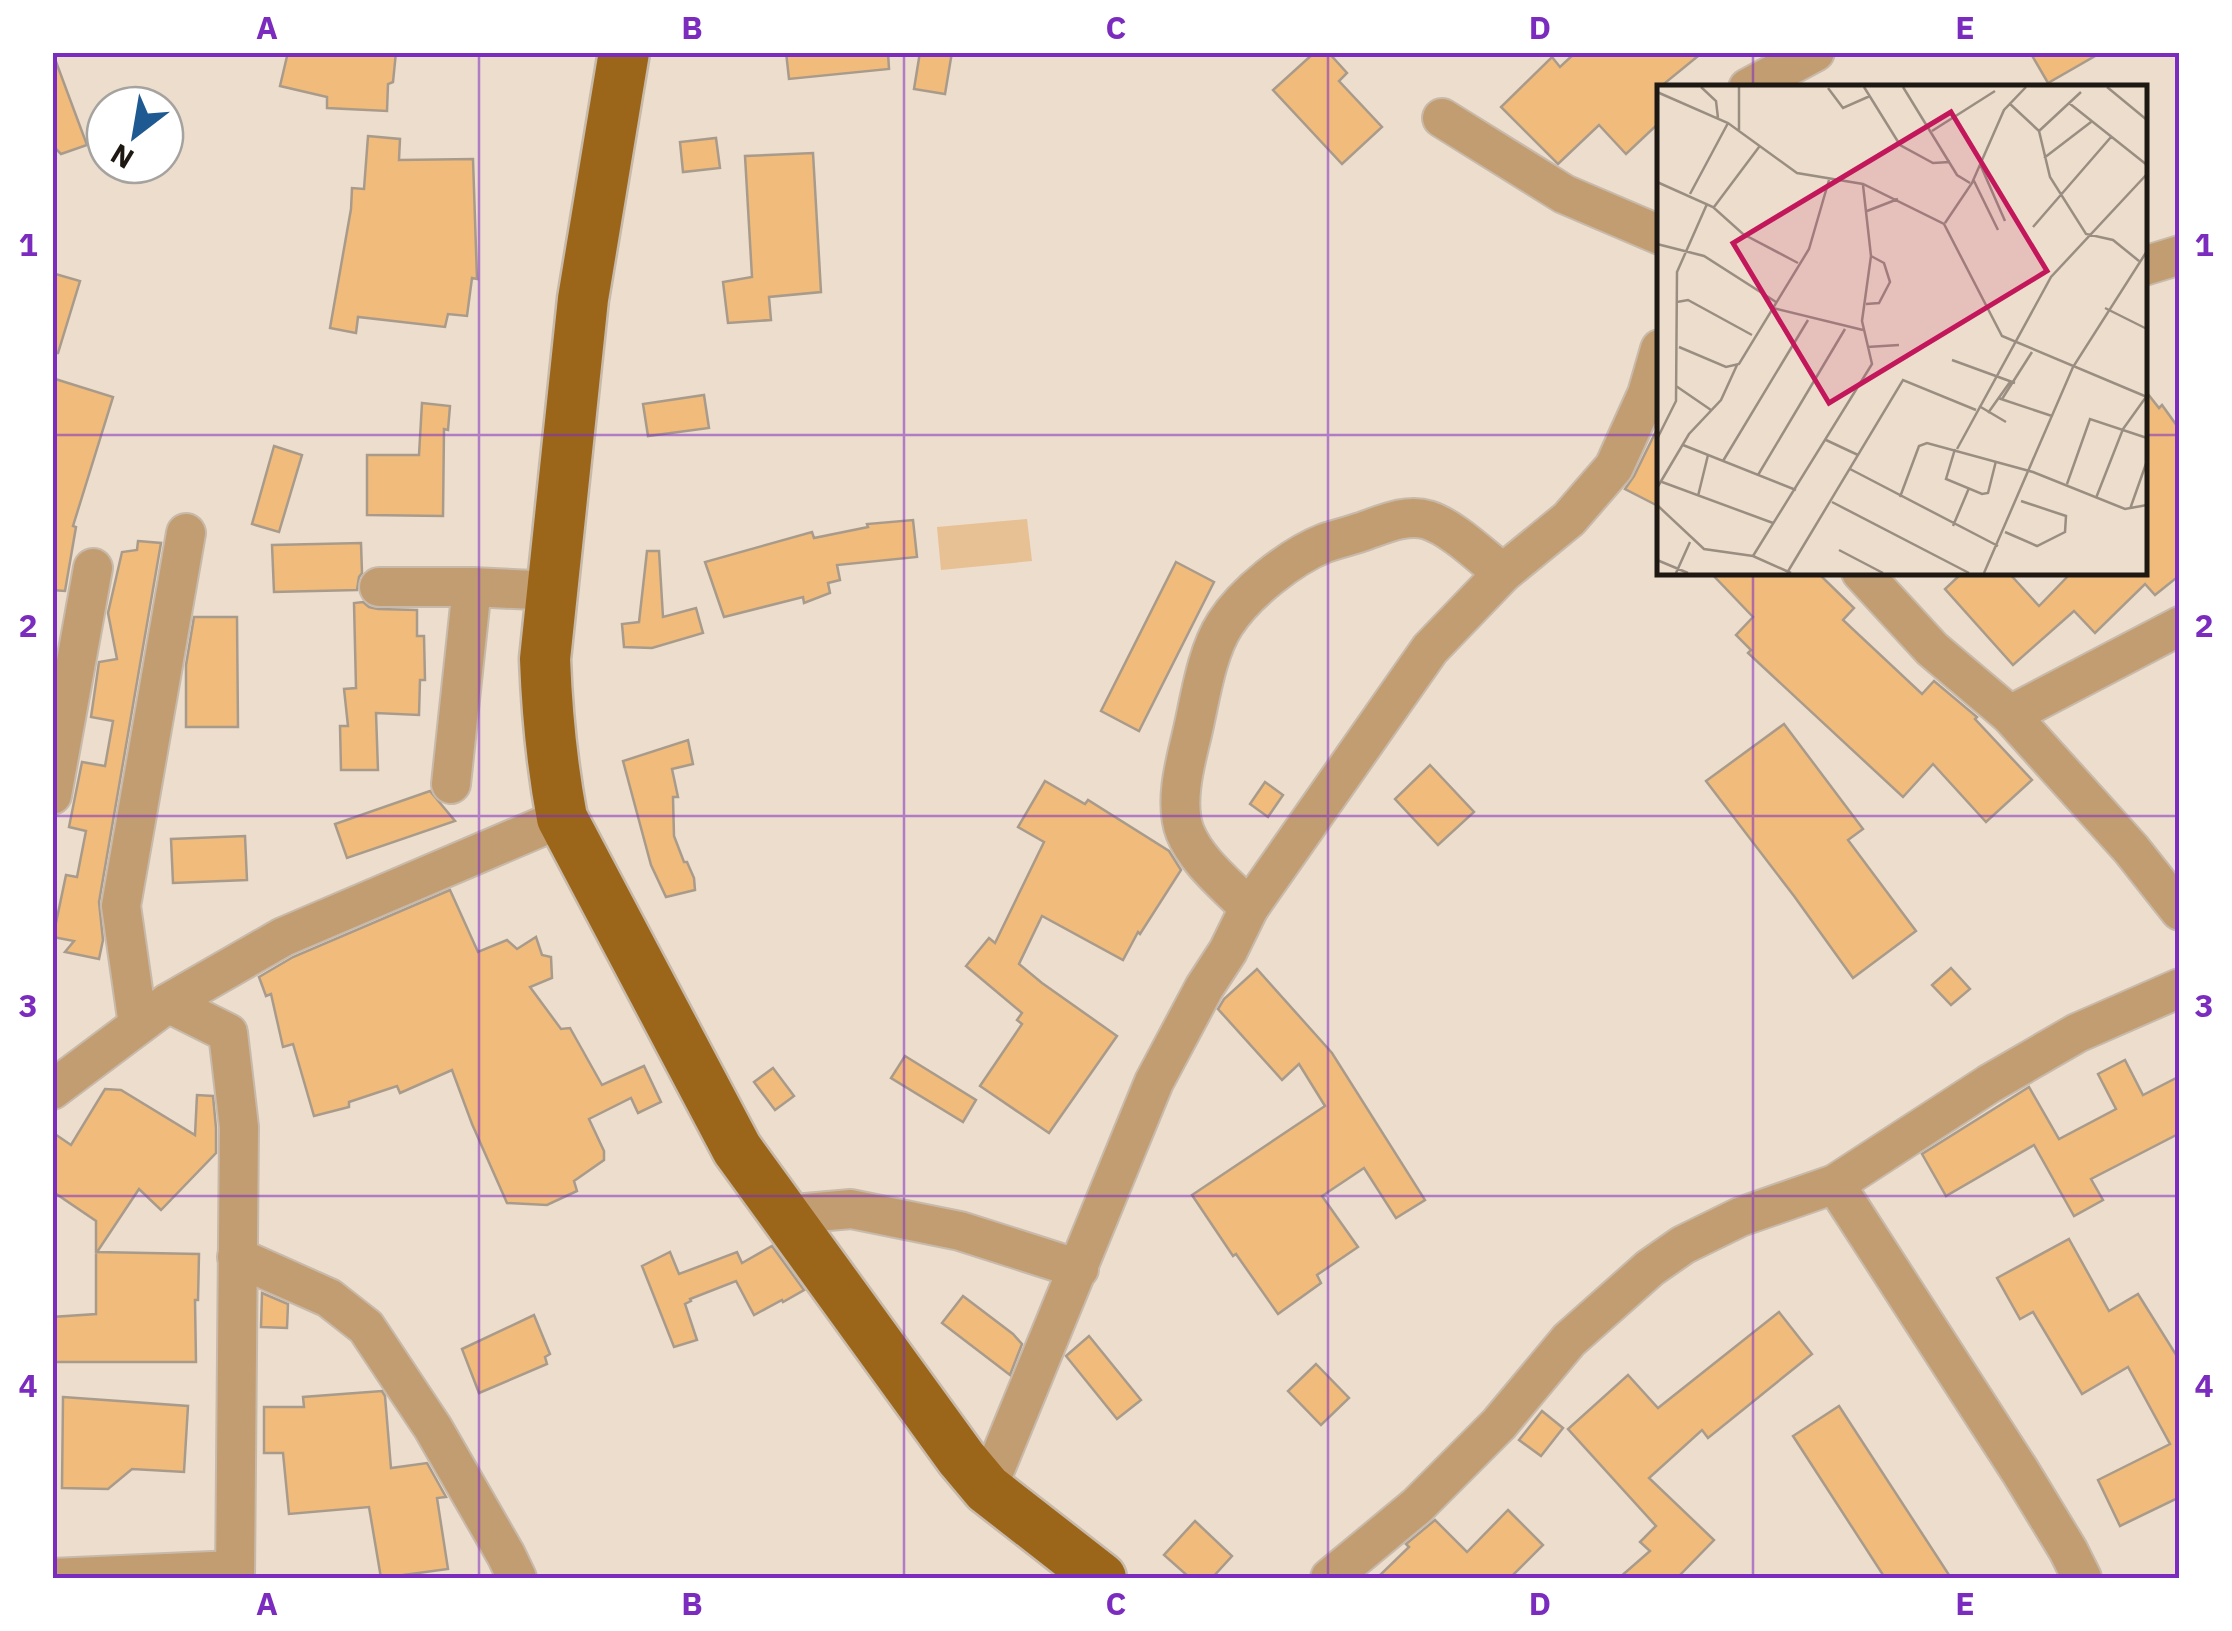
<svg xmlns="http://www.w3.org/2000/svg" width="2232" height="1631" font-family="'IBM Plex Sans',sans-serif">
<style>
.green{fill:#e7c094}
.building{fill:#f1bb7b;stroke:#a99b8b;stroke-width:2.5}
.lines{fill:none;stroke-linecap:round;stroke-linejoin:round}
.minor-casing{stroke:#c8baab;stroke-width:42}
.major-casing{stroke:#c8baab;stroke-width:55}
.minor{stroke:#c39d72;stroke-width:38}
.major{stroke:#9c661a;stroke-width:50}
.grid{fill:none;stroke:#7b2cbf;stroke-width:2.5;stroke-opacity:0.55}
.inset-road{fill:none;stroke:#9a8e82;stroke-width:2.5}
.view{fill:#c2185b;fill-opacity:0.15;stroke:#c2185b;stroke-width:5}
.inset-edge{fill:none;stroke:#1e1812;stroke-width:5}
.neatline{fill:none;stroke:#7b2cbf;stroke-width:4}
.grid-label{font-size:32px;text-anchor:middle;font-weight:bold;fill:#7b2cbf}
</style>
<rect width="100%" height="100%" fill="#edddcc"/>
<path class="green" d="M1027 519 1032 561 941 570 937 527Z"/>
<g class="building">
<path d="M288 52H396L393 82 388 84 387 111 327 108V97L280 86Z"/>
<path d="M786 52H888L889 69 789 79Z"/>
<path d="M920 52H952L945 94 914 89Z"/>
<path d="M1315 52H1328L1347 73 1339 81 1382 127 1342 164 1273 90Z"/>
<path d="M1576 52H1703L1660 87V122L1626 154 1599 125 1558 164 1501 107 1552 57 1560 67Z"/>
<path d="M2030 52H2102L2048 83Z"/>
<path d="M52 59H55L87 145 61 154 52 145Z"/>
<path d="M368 136 400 139 399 160 473 159 477 279 472 278 467 316 448 314 445 327 358 317 356 333 330 328 351 209 352 188 364 189Z"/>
<path d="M716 138 720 168 683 172 680 142Z"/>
<path d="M813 153 821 292 769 297 771 320 728 323 723 282 752 277 745 156Z"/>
<path d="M52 273 80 281 58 353H52Z"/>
<path d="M52 378 113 397 73 526 76 527 65 591 52 590Z"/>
<path d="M2144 389 2159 408 2162 405 2180 430V575L2155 595 2145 584 2095 633 2074 611 2013 665 1945 589 1963 572H2008L2039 606 2072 572H2144Z"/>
<path d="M704 395 709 428 648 436 643 404Z"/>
<path d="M422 403 450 406 448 430 444 429 443 516 367 515V455H419Z"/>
<path d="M1660 423V507L1625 489 1634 476Z"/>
<path d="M274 446 302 455 279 532 252 524Z"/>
<path d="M913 520 917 557 837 565 840 580 828 583 830 593 804 603 803 597 724 617 705 562 812 532 814 538 868 527 867 524Z"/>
<path d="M138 541 161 543 99 902 103 940 99 959 65 952 74 941 53 937 66 875 77 877 86 831 69 827 82 762 105 766 113 721 91 717 99 662 117 659 108 613 122 552 137 550Z"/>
<path d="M361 543 362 573 359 577 357 590 274 592 272 545Z"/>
<path d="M647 551H659L663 617 696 608 703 633 652 648 624 647 622 624 639 622Z"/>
<path d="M1176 562 1214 582 1139 731 1101 711Z"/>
<path d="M1710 572H1817L1854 608 1843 620 1922 694 1934 681 1977 717 1975 719 2032 780 1986 822 1933 764 1903 797 1748 653 1751 650 1736 635 1753 617Z"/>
<path d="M363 602 369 607 378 609 417 610V636H424L425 680H420L419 715 376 713 378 770H341L340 726H348L344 689 356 688 354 603Z"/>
<path d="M194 617H237L238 727H186V665Z"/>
<path d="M1784 724 1863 829 1848 840 1916 931 1853 978 1794 896 1706 781Z"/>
<path d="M688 740 693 764 672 769 678 797H673L674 836 684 862H687L694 878 695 890 666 897 651 865 623 761Z"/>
<path d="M1430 765 1474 812 1438 845 1395 799Z"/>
<path d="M1045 781 1085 804 1088 800 1169 851 1181 870 1140 934 1138 932 1123 960 1042 916 1019 964 1042 983 1117 1036 1049 1133 980 1086 1022 1024 1017 1020 1022 1013 966 966 989 938 995 943 1044 842 1018 827Z"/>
<path d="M1265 782 1283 795 1268 817 1250 804Z"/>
<path d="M430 791 455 821 347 858 335 824Z"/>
<path d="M245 836 247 880 173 883 171 839Z"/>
<path d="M450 890 478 952 507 940 517 949 536 937 542 955 551 957 552 978 530 987 561 1029 570 1028 602 1085 644 1066 661 1102 638 1113 631 1098 589 1119 604 1151V1160L574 1181 577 1191 547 1205 507 1203 472 1124 452 1070 400 1093 397 1086 349 1102V1107L314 1116 293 1044 283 1047 271 994 266 996 259 977 293 957Z"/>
<path d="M1951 968 1970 989 1951 1005 1932 985Z"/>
<path d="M1257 969 1332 1053 1425 1200 1396 1218 1364 1168 1322 1196 1358 1247 1317 1275 1321 1283 1278 1314 1236 1254 1233 1256 1192 1195 1325 1106 1299 1064 1282 1080 1218 1009 1224 999Z"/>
<path d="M905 1056 976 1100 963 1122 891 1078Z"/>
<path d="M2125 1060 2143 1095 2180 1076V1133L2091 1179 2103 1200 2074 1216 2034 1145 1946 1196 1922 1154 2029 1087 2059 1139 2116 1109 2098 1074Z"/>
<path d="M773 1068 794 1096 775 1110 754 1082Z"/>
<path d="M105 1089 121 1090 195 1135 197 1095 213 1096 216 1128V1153L161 1210 139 1189 97 1252 199 1254 198 1300H195L196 1362H52V1317L96 1314V1221L52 1191V1132L71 1145Z"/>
<path d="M2069 1239 2109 1311 2138 1294 2180 1361V1497L2120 1526 2098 1480 2170 1444 2128 1367 2082 1394 2033 1312 2020 1319 1997 1278Z"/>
<path d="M772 1246 804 1290 783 1302 782 1300 754 1315 736 1281 690 1299 691 1301 685 1304 697 1340 674 1347 642 1266 670 1252 679 1274 737 1252 742 1263Z"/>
<path d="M262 1293 288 1304 287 1328 261 1327Z"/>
<path d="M963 1296 1013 1334 1022 1344 1010 1375 942 1323Z"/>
<path d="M1779 1312 1812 1354 1708 1438 1702 1430 1649 1478 1714 1540 1677 1578H1619L1650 1551 1640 1542 1656 1526 1568 1429 1628 1375 1658 1408Z"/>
<path d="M534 1315 550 1354 545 1357 547 1364 479 1393 462 1349Z"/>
<path d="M1089 1336 1141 1400 1117 1419 1066 1356Z"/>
<path d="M1316 1364 1349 1398 1321 1425 1288 1391Z"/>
<path d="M382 1391 385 1396 391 1468 427 1463 446 1497 437 1498 448 1569 381 1578 369 1507 289 1514 283 1453H264V1407H304L303 1397Z"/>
<path d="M63 1397 188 1406 184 1472 132 1469 108 1489 62 1488Z"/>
<path d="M1839 1406 1951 1578H1885L1793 1436Z"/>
<path d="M1542 1411 1563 1428 1541 1456 1519 1440Z"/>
<path d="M1508 1510 1543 1545 1510 1578H1377L1409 1547 1406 1544 1435 1520 1467 1552Z"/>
<path d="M1195 1521 1232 1556 1212 1578H1190L1164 1555Z"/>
</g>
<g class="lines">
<g class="minor-casing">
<g id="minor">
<path d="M1748 88 1815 52"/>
<path d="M1442 118 1564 194 1660 235"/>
<path d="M2144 266 2180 255"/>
<path d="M1861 572 1932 649 2010 715 2131 849 2180 911"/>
<path d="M379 587H472L554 591"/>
<path d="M2010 715 2180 626"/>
<path d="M451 784 472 587"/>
<path d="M52 795 93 568"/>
<path d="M1249 908C1227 885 1197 862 1185 832 1174 803 1185 763 1192 734 1200 700 1206 653 1225 624 1245 593 1290 557 1325 543 1337 539 1349 536 1361 532 1382 525 1406 513 1428 520 1453 528 1482 557 1503 573"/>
<path d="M168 1003 228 1033 239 1127 235 1578"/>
<path d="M138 1025 121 906 186 533"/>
<path d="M52 1090 168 1003 283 937 562 818"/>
<path d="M1835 1184 2020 1471 2068 1550 2082 1578"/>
<path d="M783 1215 851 1209 960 1231 1079 1269"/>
<path d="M237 1257 329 1298 366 1327 433 1428 506 1555 517 1578"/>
<path d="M987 1489 1154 1082 1204 988 1228 951 1249 908 1430 649 1503 573 1569 519 1614 467 1647 394 1660 349"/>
<path d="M52 1578 235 1570"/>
<path d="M1330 1578 1417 1506 1499 1424 1569 1340 1650 1268 1683 1245 1740 1217 1835 1184 1989 1084 2077 1033 2180 988"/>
</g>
</g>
<g class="major-casing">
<path id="major" d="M624 52 583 299 545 659C547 713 552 765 562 818L737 1149 961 1458 987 1489 1101 1578"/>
</g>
<use href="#minor" class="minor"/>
<use href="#major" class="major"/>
</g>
<path class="grid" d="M479 52V1578M904 52V1578M1328 52V1578M1753 52V88M52 435H1660M2144 435H2180M1753 572V1578M52 816H2180M52 1196H2180"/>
<g transform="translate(1657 85)">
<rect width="490" height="490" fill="#edddcc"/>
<path class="inset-road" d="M44 2 59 16 61 33M82 2V45M207 2 243 60 276 78 293 77M246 2 300 90 313 98M450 2 490 35M171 3 186 23 213 11M0 7 71 38 140 88 206 99 287 139 345 251 490 312M352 18 382 46 393 92 429 149 456 155 482 176M412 18 490 80M275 46 338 6M382 46 424 7M387 73 434 37M323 79 348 136M316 94 341 145M0 97 56 122 86 149 141 178M33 109 71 38M57 122 102 62M210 126 241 114M288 138 315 98 347 25 369 2M376 142 454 52M0 159 47 171 119 217M20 217 31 215 95 250M209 219 222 218 233 197 227 178 214 171M116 223 206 245M448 223 490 244M22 262 69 282 82 279 152 164 172 95M210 262 242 260M295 275 358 298M19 301 54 325M341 313 395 331M345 314 375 267M322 321 349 337M331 328 353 297M0 354 19 316 20 187 50 119M169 355 201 370M26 360 139 405M298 364 289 394 325 409 331 408 339 376M300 364 394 192 490 89M66 376 151 235M193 384 341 461M101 390 188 244M5 397 116 438M410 399 433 334 490 353M0 403 32 349 64 315 80 280M41 411 51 370M243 412 262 361 270 358 376 387 468 424 490 420M439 413 466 344 489 312M175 417 312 488M0 420 47 464 96 471 134 488M473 424 490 376M296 441 312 403M348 447 380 461 408 447 409 431 364 416M182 465 226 488M96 471 215 279 205 236 214 171 206 100M0 475 31 488M19 488 33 457M130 488 246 295 319 325M327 488 416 282 490 166"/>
<path class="view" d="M294 27 390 186 172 318 76 158Z"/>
<rect width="490" height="490" class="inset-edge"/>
</g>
<rect width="2232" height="1631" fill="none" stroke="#ffffff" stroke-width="110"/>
<g transform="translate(135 135) rotate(211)"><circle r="48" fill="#ffffff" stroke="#a5a3a0" stroke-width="2.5"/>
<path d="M0-8L18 38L0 25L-18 38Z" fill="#1e5a91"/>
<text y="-15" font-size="28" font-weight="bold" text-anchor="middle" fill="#1e1812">N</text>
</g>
<rect x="55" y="55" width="2122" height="1521" class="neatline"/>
<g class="grid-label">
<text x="267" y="39">A</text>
<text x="692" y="39">B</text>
<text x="1116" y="39">C</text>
<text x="1540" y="39">D</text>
<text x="1965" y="39">E</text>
<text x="28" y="256">1</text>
<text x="2204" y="256">1</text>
<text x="28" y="637">2</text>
<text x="2204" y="637">2</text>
<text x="28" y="1017">3</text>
<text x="2204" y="1017">3</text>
<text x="28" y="1397">4</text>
<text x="2204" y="1397">4</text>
<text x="267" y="1615">A</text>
<text x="692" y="1615">B</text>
<text x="1116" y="1615">C</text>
<text x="1540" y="1615">D</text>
<text x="1965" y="1615">E</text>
</g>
</svg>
